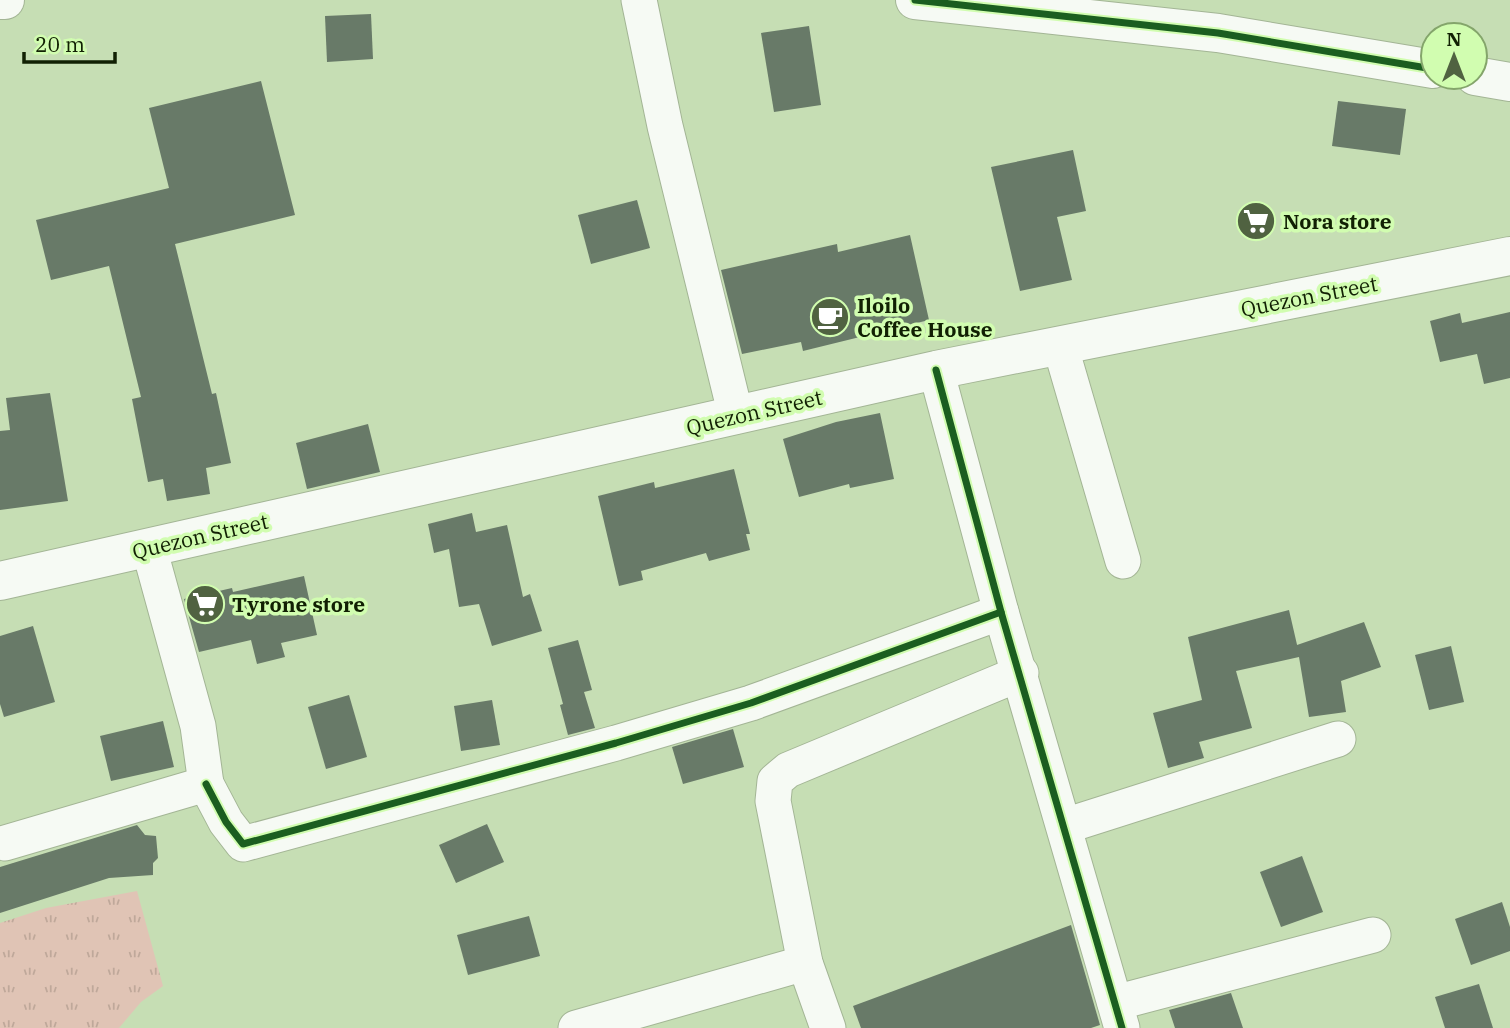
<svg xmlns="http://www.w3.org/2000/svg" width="1510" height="1028" font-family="'IBM Plex Serif',serif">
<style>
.grass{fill:url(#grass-tufts)}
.building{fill:#687a68}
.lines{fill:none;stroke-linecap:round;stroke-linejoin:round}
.minor-casing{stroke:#a3b595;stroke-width:37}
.major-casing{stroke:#a3b595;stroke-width:40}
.minor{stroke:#f6faf4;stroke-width:35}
.major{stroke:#f6faf4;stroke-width:38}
.cycleway-casing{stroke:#d1fdb0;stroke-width:11}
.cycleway{stroke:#1b5e20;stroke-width:7}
.labels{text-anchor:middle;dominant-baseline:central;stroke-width:7;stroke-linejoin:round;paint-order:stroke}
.poi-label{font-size:21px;font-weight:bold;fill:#112003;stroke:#d1fdb0;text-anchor:start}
.street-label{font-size:21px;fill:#112003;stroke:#d1fdb0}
</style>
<defs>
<pattern id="grass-tufts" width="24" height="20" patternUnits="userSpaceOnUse" patternTransform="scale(1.75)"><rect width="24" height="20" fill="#e0c4b5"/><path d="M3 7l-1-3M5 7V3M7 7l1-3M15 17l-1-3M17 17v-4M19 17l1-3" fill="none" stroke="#bfa89a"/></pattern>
</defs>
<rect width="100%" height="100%" fill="#c6deb4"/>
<path class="grass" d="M137 891 163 986 141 1002 119 1028H0V923L46 908Z"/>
<g class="building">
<path d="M371 14 373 59 327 62 325 16Z"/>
<path d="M809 26 821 105 774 112 761 33Z"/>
<path d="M261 81 295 215 175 244 212 394 216 393 231 463 206 468 210 494 167 501 163 479 148 482 132 399 141 397 109 266 51 280 36 220 169 188 149 108Z"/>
<path d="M1338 101 1406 109 1400 155 1332 146Z"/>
<path d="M1073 150 1086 211 1057 217 1072 280 1020 291 991 167Z"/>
<path d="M637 200 650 248 591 264 578 215Z"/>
<path d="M910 235 929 320 803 351 801 342 742 354 721 270 837 244 838 252Z"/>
<path d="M1510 312V378L1484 384 1477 354 1440 362 1430 321 1460 313 1462 323Z"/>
<path d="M50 393 68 501 0 510V431L10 430 6 398Z"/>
<path d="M880 413 894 479 850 488 849 484 799 497 783 439 836 422Z"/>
<path d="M368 424 380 472 307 489 296 443Z"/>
<path d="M734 469 750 534H746L750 550 709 561 706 553 641 571 643 580 619 586 598 496 654 482 655 488Z"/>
<path d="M472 513 476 532 507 525 523 597 530 594 542 631 492 646 479 604 459 607 449 549 434 553 428 524Z"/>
<path d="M304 576 317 635 281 643 285 657 257 664 251 640 199 652 184 599 232 588 233 592Z"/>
<path d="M1289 610 1298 649 1297 645 1364 622 1381 667 1341 681 1346 712 1309 717 1299 657 1236 671 1252 728 1199 742 1204 758 1168 768 1153 713 1202 700 1188 637Z"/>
<path d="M33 626 55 702 4 717 0 704V636Z"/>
<path d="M578 640 592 690 584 692 595 728 568 735 560 705 563 704 548 648Z"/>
<path d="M1451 646 1464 702 1429 710 1415 655Z"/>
<path d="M349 695 367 757 326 769 308 707Z"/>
<path d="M492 700 500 745 461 751 454 706Z"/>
<path d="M163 721 174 767 111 781 100 736Z"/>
<path d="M733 729 744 767 683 784 672 747Z"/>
<path d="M487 824 504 862 456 883 439 845Z"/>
<path d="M137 825 145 835 156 836 158 858 153 863V875L109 878 0 913V867Z"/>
<path d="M1302 856 1323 912 1281 927 1260 872Z"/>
<path d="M1502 902 1510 927V951L1471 965 1455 919Z"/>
<path d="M529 916 540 956 468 975 457 935Z"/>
<path d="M1071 925 1100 1025 1091 1028H861L853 1006Z"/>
<path d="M1479 984 1493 1028H1445L1435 997Z"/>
<path d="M1231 993 1243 1028H1175L1169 1010Z"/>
</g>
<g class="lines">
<g class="minor-casing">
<g id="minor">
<path d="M639 0 665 126 736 416"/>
<path d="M1060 345 1123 561"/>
<path d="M936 370 1001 612 1122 1028"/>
<path d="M206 784 226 822 243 844 616 743 751 703 1001 612"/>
<path d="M1065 826 1338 739"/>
<path d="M5 843 206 784 198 726 149 548"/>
<path d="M1115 1003 1373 935"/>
<path d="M576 1028 805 963"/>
<path d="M828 1028 805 963 773 801 775 781 788 770 1021 673"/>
</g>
</g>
<g class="major-casing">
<g id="major">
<path d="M0 0H5"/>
<path d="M915 0 1218 33 1433 69"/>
<path d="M1475 76 1510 82"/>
<path d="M0 581 936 370 1510 256"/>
</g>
</g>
<use href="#minor" class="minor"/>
<use href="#major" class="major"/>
<g class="cycleway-casing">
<g id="cycleway">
<path d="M915 0 1218 33 1433 69"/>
<path d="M936 370 1001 612 1122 1028"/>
<path d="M206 784 226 822 243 844 616 743 751 703 1001 612"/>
</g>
</g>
<use href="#cycleway" class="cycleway"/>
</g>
<defs>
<g id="supermarket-disc" transform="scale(2.0125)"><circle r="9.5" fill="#506241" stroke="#d1fdb0"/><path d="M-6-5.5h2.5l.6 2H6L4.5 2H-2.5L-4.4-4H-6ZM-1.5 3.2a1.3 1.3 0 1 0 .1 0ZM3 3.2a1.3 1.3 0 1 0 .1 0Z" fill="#fff"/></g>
<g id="cafe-disc" transform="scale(2.0125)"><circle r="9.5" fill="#506241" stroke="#d1fdb0"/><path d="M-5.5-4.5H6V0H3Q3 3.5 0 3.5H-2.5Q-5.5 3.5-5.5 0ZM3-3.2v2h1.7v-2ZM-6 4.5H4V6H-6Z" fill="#fff"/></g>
</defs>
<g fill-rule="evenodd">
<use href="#supermarket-disc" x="1256" y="221"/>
<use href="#cafe-disc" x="830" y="317"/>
<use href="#supermarket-disc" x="205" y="604"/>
</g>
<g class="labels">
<g class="poi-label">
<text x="1283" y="221">Nora store</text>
<text x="857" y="305">Iloilo<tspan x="857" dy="24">Coffee House</tspan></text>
<text x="232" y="604">Tyrone store</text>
</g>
<g class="street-label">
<text transform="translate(1309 296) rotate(-11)">Quezon Street</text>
<text transform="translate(754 412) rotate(-13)">Quezon Street</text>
<text transform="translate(200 536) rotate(-13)">Quezon Street</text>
</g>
</g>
<g transform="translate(1454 56)"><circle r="33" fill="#d1fdb0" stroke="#84a56b" stroke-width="2"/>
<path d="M0-5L12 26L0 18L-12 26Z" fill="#506241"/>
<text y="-10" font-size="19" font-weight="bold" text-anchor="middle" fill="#112003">N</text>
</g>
<path d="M24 52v10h91v-10" fill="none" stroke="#112003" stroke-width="3.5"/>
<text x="35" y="52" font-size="21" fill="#112003" stroke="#d1fdb0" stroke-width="5" paint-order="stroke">20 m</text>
</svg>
